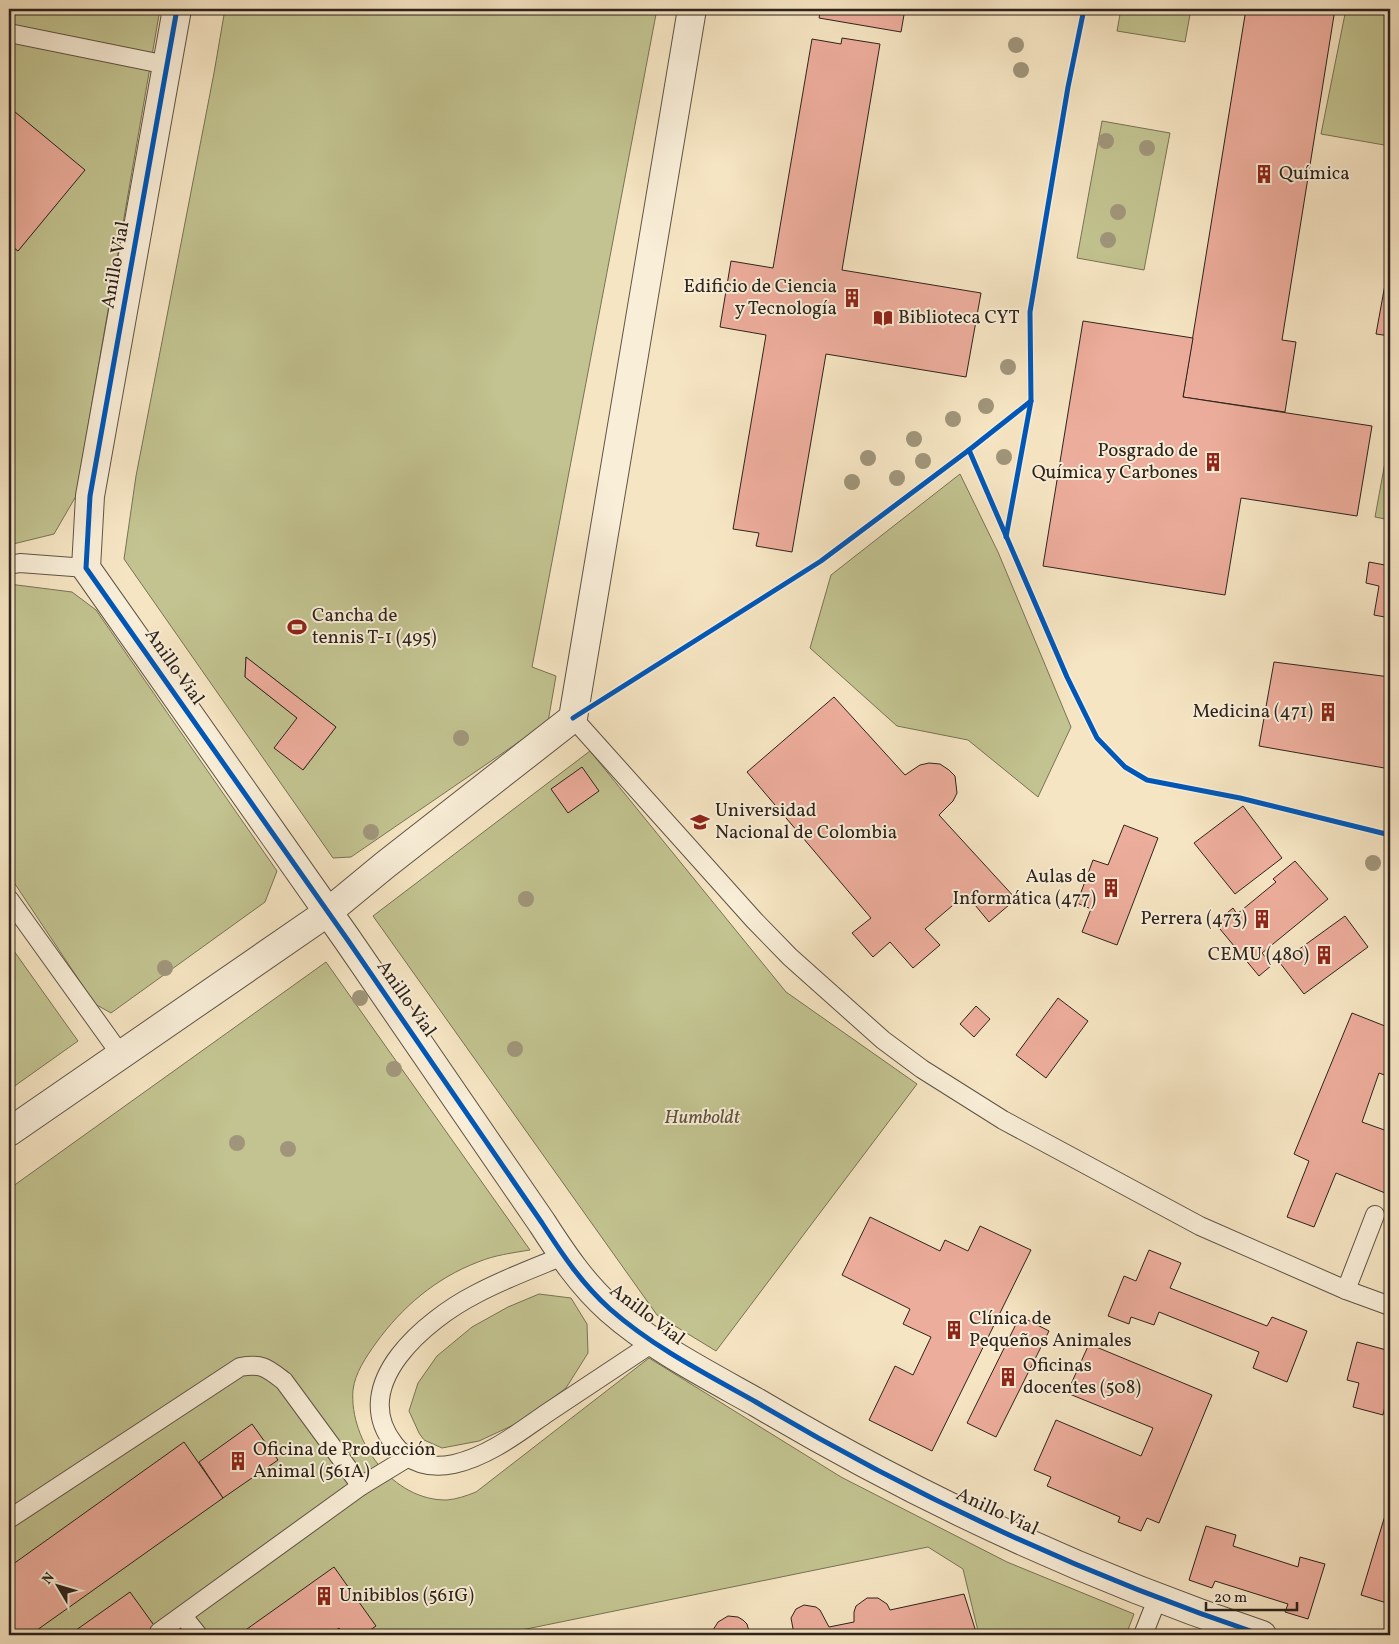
<svg xmlns="http://www.w3.org/2000/svg" width="1399" height="1644" font-family="Vollkorn,serif">
<style>
.green{fill:#c2c390;stroke:#787356;fill-rule:evenodd}
.building{fill:#edad9c;stroke:#2d231c}
.lines{fill:none;stroke-linecap:round;stroke-linejoin:round}
.lane-casing{stroke:#5f5446;stroke-width:20}
.street-casing{stroke:#5f5446;stroke-width:30}
.lane{stroke:#f9eed8;stroke-width:18}
.street{stroke:#f9eed8;stroke-width:28}
.cycleway-casing{stroke:#f9eed8;stroke-width:8}
.cycleway{stroke:#0057b8;stroke-width:5}
.tree{fill:#a0957a}
.labels{text-anchor:middle;dominant-baseline:central;stroke-width:4;stroke-linejoin:round;paint-order:stroke}
.poi-label{font-size:19px;fill:#2d231c;stroke:#f9eed8;text-anchor:start}
.street-label{font-size:19px;fill:#2d231c;stroke:#f9eed8}
.park-label{font-size:19px;font-style:italic;fill:#5a533f;stroke:#f9eed8}
</style>
<rect width="100%" height="100%" fill="#f6e5c3"/>
<filter id="stains"><feTurbulence type="fractalNoise" baseFrequency=".004" numOctaves="4"/><feColorMatrix values="0 0 0 0 .2 0 0 0 0 .09 0 0 0 0 .02 0 0 0 .5 -.17"/></filter>
<radialGradient id="worn" r=".72"><stop offset=".6" stop-color="#630" stop-opacity="0"/><stop offset="1" stop-color="#630" stop-opacity=".3"/></radialGradient>
<g class="green">
<path d="M9 9H160L76 496 54 534 9 545V261L11 258 9 256V244L18 251 84 170 9 107Z"/>
<path d="M225 9H657L532 667 556 676 548 722 351 857 333 858 124 559 136 476 214 73ZM246 657 336 727 303 770 297 718 245 677Z"/>
<path d="M1121 9H1191L1185 42 1117 31Z"/>
<path d="M1346 9H1390V146L1321 134Z"/>
<path d="M1102 121 1170 133 1144 270 1077 258Z"/>
<path d="M1390 435V520L1375 517Z"/>
<path d="M960 474 998 552 1071 727 1038 797 968 740 897 726 810 648 831 575Z"/>
<path d="M9 584 72 592 96 610 277 871 265 902 111 1013 95 1004 9 875Z"/>
<path d="M590 751 786 992 917 1084 716 1351 657 1315 373 916Z"/>
<path d="M9 944 78 1041 9 1090Z"/>
<path d="M326 962 530 1250C512 1253 495 1255 478 1262 436 1278 402 1307 376 1343 366 1357 355 1373 353 1390 349 1441 393 1501 447 1500 457 1499 466 1496 476 1492L649 1358 841 1477 1007 1562 1134 1614 1126 1635H979L963 1569 928 1547 497 1635H9V1189Z"/>
<path d="M539 1294 571 1298 587 1324 588 1353 566 1388 522 1421 479 1441 442 1448 424 1440 419 1433 409 1411 418 1383 437 1356 472 1327 508 1307Z"/>
</g>
<g class="building">
<path d="M821 9H905L901 32 819 18Z"/>
<path d="M1246 9H1335L1282 340 1296 342 1285 412 1183 397Z"/>
<path d="M842 38 880 44 842 270 981 293 966 377 826 354 792 552 756 546 759 533 733 529 766 335 720 327 731 261 773 268 812 39 841 44Z"/>
<path d="M9 107 85 170 18 251 9 244Z"/>
<path d="M1390 257V336L1376 334Z"/>
<path d="M1083 321 1193 338 1183 397 1372 426 1357 516 1241 498 1225 595 1043 566Z"/>
<path d="M1389 543H1390V618L1374 615 1379 586 1366 583 1369 562 1385 565Z"/>
<path d="M246 657 336 727 303 770 274 748 297 718 245 677Z"/>
<path d="M1274 662 1390 677V769L1259 746Z"/>
<path d="M834 697 905 775 920 765 929 763 940 764 949 770 955 776 957 793 953 801 939 815 1016 899 989 922 966 894 925 929 940 945 913 968 890 942 873 957 852 933 871 918 747 772Z"/>
<path d="M582 767 599 791 568 813 551 789Z"/>
<path d="M1243 806 1282 858 1235 894 1194 843Z"/>
<path d="M1124 825 1158 838 1117 945 1082 932 1091 909 1077 903 1093 860 1108 865Z"/>
<path d="M1295 861 1328 899 1262 953 1272 965 1259 976 1215 923 1233 908 1237 914 1276 882 1273 879Z"/>
<path d="M1345 916 1368 947 1304 994 1280 963Z"/>
<path d="M1058 998 1088 1021 1046 1078 1016 1055Z"/>
<path d="M976 1006 990 1019 974 1037 960 1024Z"/>
<path d="M1352 1013 1390 1028V1077L1379 1073 1362 1122 1390 1132V1195L1336 1173 1314 1227 1287 1217 1309 1161 1294 1154Z"/>
<path d="M870 1217 940 1251 945 1240 968 1251 980 1226 1031 1250 932 1451 869 1420 895 1366 913 1375 931 1337 903 1324 910 1309 842 1275Z"/>
<path d="M1149 1250 1181 1263 1170 1288 1267 1326 1272 1317 1307 1331 1287 1382 1253 1368 1259 1352 1159 1312 1154 1325 1131 1317 1129 1324 1108 1316 1124 1276 1136 1281Z"/>
<path d="M1020 1316 1049 1331 996 1437 967 1423Z"/>
<path d="M1357 1342 1390 1351V1407L1385 1406 1383 1415 1353 1407 1359 1383 1347 1380Z"/>
<path d="M1089 1344 1212 1395 1159 1523 1147 1518 1141 1531 1118 1522 1120 1517 1047 1486 1051 1477 1034 1470 1056 1420 1141 1456 1153 1428 1067 1393Z"/>
<path d="M252 1424 278 1460 223 1498 199 1462Z"/>
<path d="M184 1442 223 1498 30 1635H9V1567Z"/>
<path d="M1390 1499V1604L1361 1595Z"/>
<path d="M1206 1526 1236 1535 1233 1546 1298 1567 1300 1557 1325 1564 1308 1619 1285 1612 1288 1604 1215 1581 1212 1588 1189 1580Z"/>
<path d="M334 1567 376 1626 363 1635H345L339 1628 328 1635 240 1634Z"/>
<path d="M130 1592 161 1635H69Z"/>
<path d="M964 1594 977 1635H786L794 1634 791 1618 796 1609 804 1605 816 1607 820 1610 829 1627 854 1622V1612L856 1606 867 1598H878L887 1604 890 1610Z"/>
<path d="M728 1616 738 1617 743 1620 747 1624 750 1635H713V1630L718 1622Z"/>
</g>
<g class="lines">
<g class="lane-casing">
<g id="lane">
<path d="M9 33 167 65"/>
<path d="M9 565 20 563 86 568"/>
<path d="M573 718 754 920 790 957 883 1040 922 1069 1003 1120 1200 1226 1346 1290 1390 1306"/>
<path d="M9 899 121 1055"/>
<path d="M563 1256C534 1268 504 1279 476 1294 427 1319 347 1384 394 1444 409 1464 431 1469 454 1464 489 1456 518 1433 547 1413 582 1390 618 1366 654 1342"/>
<path d="M1346 1290 1375 1215"/>
<path d="M9 1519 240 1367C262 1363 267 1368 284 1381L361 1486"/>
<path d="M183 1616 198 1635"/>
<path d="M159 1632 361 1486 407 1458"/>
<path d="M1143 1635 1158 1597"/>
</g>
</g>
<g class="street-casing">
<g id="street">
<path d="M177 9 90 496 86 568 347 939 542 1223C562 1254 582 1284 610 1309 653 1347 706 1374 756 1402 916 1497 1086 1576 1262 1635"/>
<path d="M9 1132 328 912 385 865 573 718 692 9"/>
</g>
</g>
<use href="#lane" class="lane"/>
<use href="#street" class="street"/>
<g class="cycleway-casing">
<g id="cycleway">
<path d="M177 9 90 496 86 568 347 939 542 1223C562 1254 582 1284 610 1309 653 1347 706 1374 756 1402 916 1497 1086 1576 1262 1635"/>
<path d="M969 450 1067 677 1097 738 1125 767 1147 780 1240 798 1390 835"/>
<path d="M1006 537 1031 401 1030 312 1068 87 1084 9"/>
<path d="M573 718 821 561 969 450 1031 401"/>
</g>
</g>
<use href="#cycleway" class="cycleway"/>
</g>
<g class="tree">
<circle cx="1016" cy="45" r="8"/>
<circle cx="1021" cy="70" r="8"/>
<circle cx="1106" cy="141" r="8"/>
<circle cx="1147" cy="148" r="8"/>
<circle cx="1118" cy="212" r="8"/>
<circle cx="1108" cy="240" r="8"/>
<circle cx="1008" cy="367" r="8"/>
<circle cx="986" cy="406" r="8"/>
<circle cx="953" cy="419" r="8"/>
<circle cx="914" cy="439" r="8"/>
<circle cx="1004" cy="457" r="8"/>
<circle cx="868" cy="458" r="8"/>
<circle cx="923" cy="461" r="8"/>
<circle cx="897" cy="478" r="8"/>
<circle cx="852" cy="482" r="8"/>
<circle cx="461" cy="738" r="8"/>
<circle cx="371" cy="832" r="8"/>
<circle cx="1373" cy="863" r="8"/>
<circle cx="526" cy="899" r="8"/>
<circle cx="165" cy="968" r="8"/>
<circle cx="360" cy="998" r="8"/>
<circle cx="515" cy="1049" r="8"/>
<circle cx="394" cy="1069" r="8"/>
<circle cx="237" cy="1143" r="8"/>
<circle cx="288" cy="1149" r="8"/>
</g>
<defs>
<g id="building-bare" transform="scale(1.5)"><path d="M-4-6H4V6H1V3H-1V6H-4ZM-2.5-4.3h1.7v1.8h-1.7ZM.8-4.3h1.7v1.8H.8ZM-2.5-1h1.7V.8h-1.7ZM.8-1h1.7V.8H.8Z" fill="#8f2418" stroke="#f9eed8" stroke-width="2.5" paint-order="stroke"/></g>
<g id="library-bare" transform="scale(1.5)"><path d="M-6-4Q-3-5.5-.7-3.5V5Q-3 3-6 4ZM6-4Q3-5.5 .7-3.5V5Q3 3 6 4Z" fill="#8f2418" stroke="#f9eed8" stroke-width="2.5" paint-order="stroke"/></g>
<g id="stadium-bare" transform="scale(1.5)"><path d="M0-5a6.5 5 0 1 0 0 10a6.5 5 0 1 0 0-10ZM-3.5-1.8h7v3.6h-7Z" fill="#8f2418" stroke="#f9eed8" stroke-width="2.5" paint-order="stroke"/></g>
<g id="university-bare" transform="scale(1.5)"><path d="M0-5L7-2L0 1L-7-2ZM-4 1L0 2.5L4 1V4Q0 6-4 4Z" fill="#8f2418" stroke="#f9eed8" stroke-width="2.5" paint-order="stroke"/></g>
</defs>
<g fill-rule="evenodd">
<use href="#building-bare" x="1264" y="174"/>
<use href="#building-bare" x="852" y="298"/>
<use href="#library-bare" x="883" y="318"/>
<use href="#building-bare" x="1213" y="462"/>
<use href="#stadium-bare" x="297" y="627"/>
<use href="#building-bare" x="1328" y="712"/>
<use href="#university-bare" x="700" y="822"/>
<use href="#building-bare" x="1111" y="888"/>
<use href="#building-bare" x="1262" y="919"/>
<use href="#building-bare" x="1324" y="955"/>
<use href="#building-bare" x="954" y="1330"/>
<use href="#building-bare" x="1008" y="1377"/>
<use href="#building-bare" x="238" y="1461"/>
<use href="#building-bare" x="324" y="1596"/>
</g>
<g class="labels">
<g class="poi-label">
<text x="1279" y="174">Química</text>
<text x="837" y="287" text-anchor="end">Edificio de Ciencia<tspan x="837" dy="22">y Tecnología</tspan></text>
<text x="898" y="318">Biblioteca CYT</text>
<text x="1198" y="451" text-anchor="end">Posgrado de<tspan x="1198" dy="22">Química y Carbones</tspan></text>
<text x="312" y="616">Cancha de<tspan x="312" dy="22">tennis T-1 (495)</tspan></text>
<text x="1313" y="712" text-anchor="end">Medicina (471)</text>
<text x="715" y="811">Universidad<tspan x="715" dy="22">Nacional de Colombia</tspan></text>
<text x="1096" y="877" text-anchor="end">Aulas de<tspan x="1096" dy="22">Informática (477)</tspan></text>
<text x="1247" y="919" text-anchor="end">Perrera (473)</text>
<text x="1309" y="955" text-anchor="end">CEMU (480)</text>
<text x="969" y="1319">Clínica de<tspan x="969" dy="22">Pequeños Animales</tspan></text>
<text x="1023" y="1366">Oficinas<tspan x="1023" dy="22">docentes (508)</tspan></text>
<text x="253" y="1450">Oficina de Producción<tspan x="253" dy="22">Animal (561A)</tspan></text>
<text x="339" y="1596">Unibiblos (561G)</text>
</g>
<g class="street-label">
<text transform="translate(116 265) rotate(-80)">Anillo Vial</text>
<text transform="translate(174 667) rotate(55)">Anillo Vial</text>
<text transform="translate(406 999) rotate(55)">Anillo Vial</text>
<text transform="translate(647 1315) rotate(37)">Anillo Vial</text>
<text transform="translate(997 1512) rotate(25)">Anillo Vial</text>
</g>
<g class="park-label">
<text x="702" y="1118">Humboldt</text>
</g>
</g>
<rect width="1399" height="1644" fill="none" stroke="#f6e5c3" stroke-width="30"/>
<rect x="10" y="10" width="1379" height="1624" fill="none" stroke="#2d231c" stroke-width="2.5"/>
<rect x="15" y="15" width="1369" height="1614" fill="none" stroke="#2d231c"/>
<g transform="translate(58 1586) rotate(308)" stroke="#f9eed8" stroke-width="4" paint-order="stroke">
<path d="M0-4L9 19L0 12L-9 19Z" fill="#2d231c"/>
<text y="-8" font-size="14" font-weight="bold" text-anchor="middle" fill="#2d231c">N</text>
</g>
<path d="M1206 1602v8h91v-8" fill="none" stroke="#2d231c" stroke-width="2.5"/>
<text x="1214" y="1602" font-size="15" fill="#2d231c" stroke="#f9eed8" stroke-width="4" paint-order="stroke">20 m</text>
<rect width="100%" height="100%" filter="url(#stains)"/>
<rect width="100%" height="100%" fill="url(#worn)"/>
</svg>
